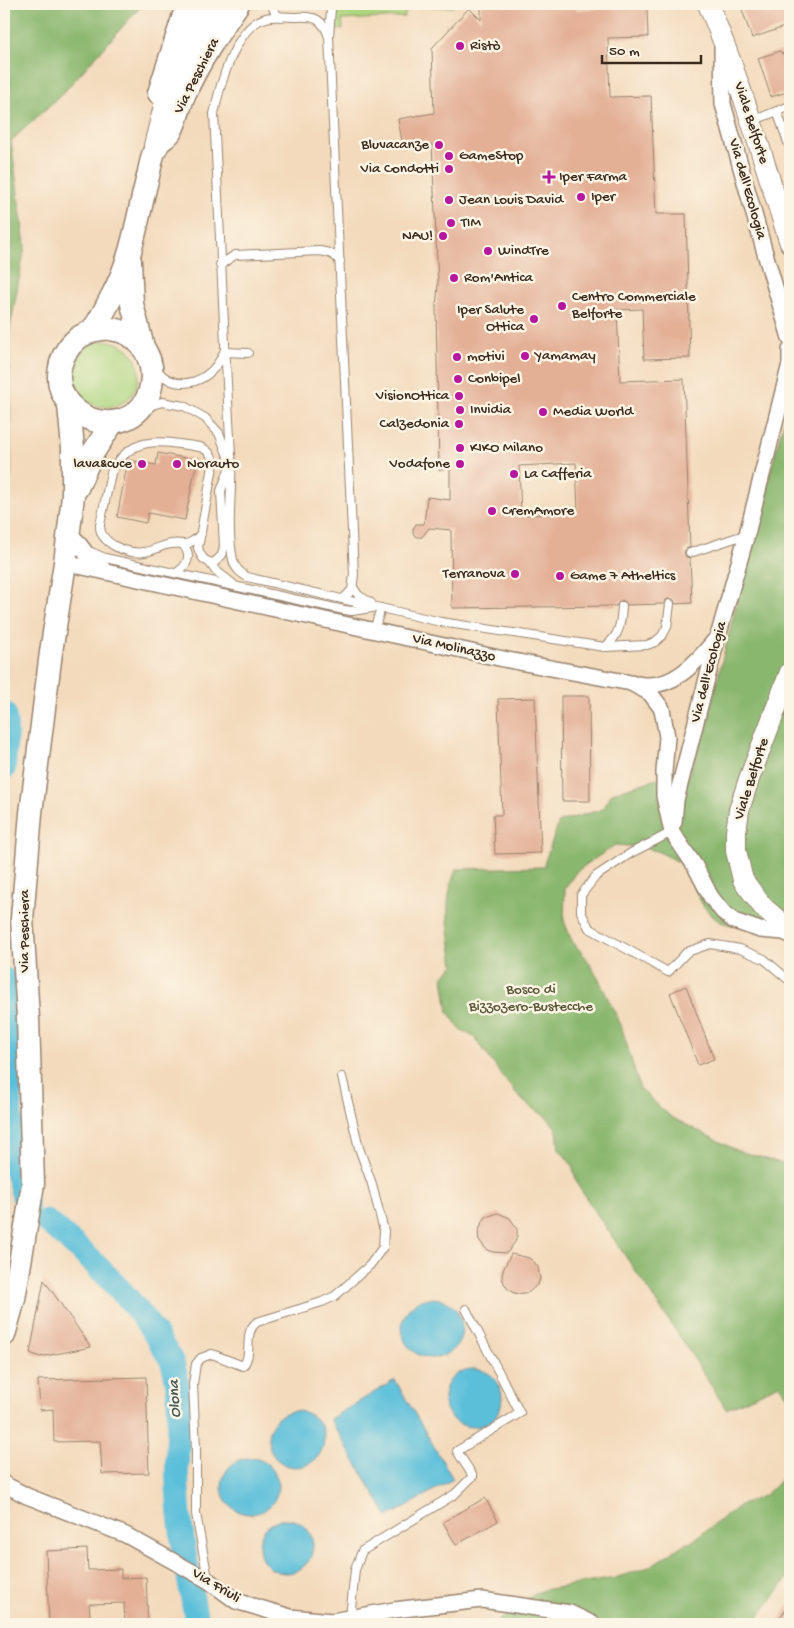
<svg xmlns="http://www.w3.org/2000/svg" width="794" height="1628" font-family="'Gochi Hand',sans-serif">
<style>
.green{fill:#aed680;stroke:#74804f}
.forest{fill:#8ab76e;stroke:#627046}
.water{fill:#5cbfda;stroke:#4c747c}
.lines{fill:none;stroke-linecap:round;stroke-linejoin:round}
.river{stroke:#5cbfda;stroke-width:24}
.building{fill:#e3af95;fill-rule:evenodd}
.service-casing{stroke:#97826d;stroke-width:10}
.minor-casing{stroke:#97826d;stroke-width:18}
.secondary-casing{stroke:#97826d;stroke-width:22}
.primary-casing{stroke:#97826d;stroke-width:25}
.trunk-casing{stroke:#97826d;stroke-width:26}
.service{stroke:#fff;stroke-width:8}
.minor{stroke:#fff;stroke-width:15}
.secondary{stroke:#fff;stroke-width:20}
.primary{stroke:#fff;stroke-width:22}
.trunk{stroke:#fff;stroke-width:24}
.poi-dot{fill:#b5179e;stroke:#fcf5e5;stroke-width:2}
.labels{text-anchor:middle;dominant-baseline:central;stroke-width:5;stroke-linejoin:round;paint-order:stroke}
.poi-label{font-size:15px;fill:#3b2a1e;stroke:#fcf5e5;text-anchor:start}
.street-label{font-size:15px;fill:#3b2a1e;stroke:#fcf5e5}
.park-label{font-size:15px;fill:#585536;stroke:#fcf5e5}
.water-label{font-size:16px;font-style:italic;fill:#455756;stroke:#fcf5e5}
</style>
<rect width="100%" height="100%" fill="#fcf5e5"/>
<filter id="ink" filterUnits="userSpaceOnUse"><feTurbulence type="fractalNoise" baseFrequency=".02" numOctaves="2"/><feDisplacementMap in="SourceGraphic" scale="10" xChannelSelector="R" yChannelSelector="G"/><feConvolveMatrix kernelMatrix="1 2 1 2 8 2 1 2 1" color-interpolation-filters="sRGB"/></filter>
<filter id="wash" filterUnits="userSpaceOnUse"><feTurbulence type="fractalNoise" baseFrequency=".0096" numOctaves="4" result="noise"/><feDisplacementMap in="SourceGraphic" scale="20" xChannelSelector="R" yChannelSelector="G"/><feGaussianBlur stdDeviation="1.12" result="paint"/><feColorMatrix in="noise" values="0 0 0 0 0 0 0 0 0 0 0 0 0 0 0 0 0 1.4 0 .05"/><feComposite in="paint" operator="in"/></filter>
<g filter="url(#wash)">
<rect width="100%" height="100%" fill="#f3dabc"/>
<g class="green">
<path d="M342 4H456L453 7H408L404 17 342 20 343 29 336 30V11Z"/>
<circle cx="106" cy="374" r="33"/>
</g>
<g class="forest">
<path d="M4 4H143L62 94 11 141 25 246 9 334 11 474 4 509Z"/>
<path d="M790 399V925H732L720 922 710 914 702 904 687 871 681 863 659 852 642 847 615 845 577 871 565 888 564 921 572 941 587 959 599 980 621 1025 640 1089 671 1117 736 1150 790 1166V1399L779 1385 726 1409 682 1340 578 1186 572 1165 559 1149 557 1130 549 1119 523 1101 506 1081 474 1037 460 1029 448 1012 443 977 454 965C449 927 442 907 456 869L543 867 559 822 603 809 612 793 657 779 685 784 699 748 708 717 760 510Z"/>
<path d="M790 1468V1575L753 1624H492L496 1623 528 1598 543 1590 615 1578 649 1567 681 1546 691 1542 739 1506 765 1495 776 1485Z"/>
</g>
<g class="water">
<circle cx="432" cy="1328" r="30"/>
<circle cx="473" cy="1398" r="29"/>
<path d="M395 1380 453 1479 388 1517 330 1419Z"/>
<circle cx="296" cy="1439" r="28"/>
<circle cx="250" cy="1486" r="28"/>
<circle cx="286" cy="1546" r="27"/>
</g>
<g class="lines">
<g class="river">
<path d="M4 713 6 727 4 768"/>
<path d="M4 979 11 1126V1155L27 1207"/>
<path d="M46 1221C88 1255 131 1295 160 1342 164 1349 171 1357 173 1365 184 1397 176 1440 177 1474 178 1525 188 1574 197 1624"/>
</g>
</g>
<g id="blocks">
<g class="building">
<path d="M481 4H576V10L647 6 648 37 608 38 610 97 651 96 656 214H686L690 358 644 359 642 309 617 310 620 381 684 379 690 547 686 549 684 552 686 557 690 558 692 603 676 604 674 600 670 598 666 600 664 604 627 605 625 602 622 600 618 603 616 606 452 608 451 530 429 528 422 537H417L413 534V529L416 524H424L427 497 450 500V469L439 470 436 308 438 284 432 144 403 147 398 119 434 113 432 48 469 8 481 20ZM576 463 578 513 521 515 519 466Z"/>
<path d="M740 4H790V25L752 38Z"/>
<path d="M780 51 782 54 790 51V91L771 97 758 58Z"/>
<path d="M158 453 197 460 185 520 148 513 146 523 117 517 128 460 156 465Z"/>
<path d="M561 696H589L590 801H562Z"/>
<path d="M535 698 541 853 495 854 493 815H502L498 699Z"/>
<path d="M686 986 714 1059 698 1065 670 993Z"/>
<path d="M498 1213 510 1218 517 1229V1236L515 1242 507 1253 493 1252 487 1250 479 1240 478 1233 482 1222 486 1217Z"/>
<path d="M511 1254 529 1258 534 1262 538 1267 540 1279 538 1284 529 1292 518 1294 512 1292 507 1288 504 1283 502 1277 503 1270Z"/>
<path d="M44 1280 91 1347 40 1357 30 1353Z"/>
<path d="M146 1377 149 1473 102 1474 100 1441 54 1442 53 1409 40 1410 38 1380Z"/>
<path d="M485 1498 498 1521 456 1545 443 1522Z"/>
<path d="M87 1549 88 1570 121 1569V1578L146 1577 148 1624H125L124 1603 89 1604 91 1624H49L46 1551Z"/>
<path d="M790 1603V1624H776Z"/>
</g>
</g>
</g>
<g filter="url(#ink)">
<use href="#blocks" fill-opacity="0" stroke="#97826d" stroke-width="1"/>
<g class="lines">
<g class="service-casing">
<g id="service">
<path d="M271 4 276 14 281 17"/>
<path d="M333 4 331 9 329 37 354 575 352 590 343 599"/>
<path d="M329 37C323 19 315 16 297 17 287 17 273 15 263 19 235 28 219 88 214 114 220 228 224 341 231 454 233 489 226 526 233 560 235 569 240 572 247 577L441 622 605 647 647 645 655 642 662 636 667 627 670 604"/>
<path d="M777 111 790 148"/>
<path d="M752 121 790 106"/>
<path d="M220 265 235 255 319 251C329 252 333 254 340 261"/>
<path d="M224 352 248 353"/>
<path d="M157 370C178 395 212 381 223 354"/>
<path d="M146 407 162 402 184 406 205 418 219 433 228 456"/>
<path d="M201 534C184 551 184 540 166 545 159 547 152 551 144 552 129 555 99 544 100 525L111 473C132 432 163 442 200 447 208 450 211 454 214 461L198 548C201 557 204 562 214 563L222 555 224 546 221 491 229 469"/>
<path d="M91 552 105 558 344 610 352 611 372 608"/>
<path d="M690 553 747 534"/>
<path d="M209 562 215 570 233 584"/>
<path d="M176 573C187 566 193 556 183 545"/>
<path d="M353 587 358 595 371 603"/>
<path d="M374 630 381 608"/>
<path d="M605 647C620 635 621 623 622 606"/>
<path d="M672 832 631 853 596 876 581 895V912L589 928 668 972 687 952 710 944 740 949 764 959 790 981"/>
<path d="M208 1579 196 1514V1449L193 1384 196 1364 201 1358 212 1354 243 1366C254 1353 242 1333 257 1322L322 1302 335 1296 370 1265 383 1247 384 1231 372 1184 359 1148 342 1077"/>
<path d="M350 1618 355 1570 362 1551 455 1494 473 1476 457 1451 520 1413 466 1309"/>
</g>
</g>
<g class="minor-casing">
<g id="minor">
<path d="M722 49 723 104 765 253 790 338"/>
<path d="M76 540 88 556 103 569"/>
<path d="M65 563 508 660 631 683 650 693 662 709 667 737 664 772V796L672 832 695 866 711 897 723 912 734 921 760 930 784 932 790 935"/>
<path d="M638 684C671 691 695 664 715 640"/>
<path d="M674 822 676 800 715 647 747 534 790 364V350"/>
<path d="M4 1484 27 1496 126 1535 209 1581 236 1601 290 1617 332 1621 394 1610 482 1600 570 1613 593 1624"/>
</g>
</g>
<g class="secondary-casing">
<g id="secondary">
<path d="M708 4C741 81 764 163 790 243"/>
<path d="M790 672 749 779 739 810 736 832V851L743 880 763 907 790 930"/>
</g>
</g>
<g class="primary-casing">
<g id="primary">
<path d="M159 93 184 15 192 4"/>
<path d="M130 261 132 304 143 347"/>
<path d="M91 331C97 330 104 328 110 329 165 334 166 417 112 422 85 424 58 403 59 375 60 361 66 348 77 339 81 335 87 334 91 331 97 326 108 304 112 296 132 260 137 219 147 180 150 170 151 157 156 147 159 140 168 137 171 131 177 120 179 107 184 95 198 63 218 33 238 4"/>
<path d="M77 488 92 454 113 422"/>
<path d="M4 1335 14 1299 33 1184 28 1018 22 919 31 813 51 652 65 563 73 496V448L69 405"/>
</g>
</g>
<g class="trunk-casing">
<path id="trunk" d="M156 146C161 127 165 108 171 89 181 59 197 30 215 4"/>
</g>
<use href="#service" class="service"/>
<use href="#minor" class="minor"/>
<use href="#secondary" class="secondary"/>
<use href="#primary" class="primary"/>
<use href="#trunk" class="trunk"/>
</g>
</g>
<g class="poi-dot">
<circle cx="460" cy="46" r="5"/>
<circle cx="439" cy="145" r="5"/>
<circle cx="449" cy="156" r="5"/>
<circle cx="449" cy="169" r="5"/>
<path d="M546.5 169.5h5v5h5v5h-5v5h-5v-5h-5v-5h5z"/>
<circle cx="581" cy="197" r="5"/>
<circle cx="449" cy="200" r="5"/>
<circle cx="451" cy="223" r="5"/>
<circle cx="443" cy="236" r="5"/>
<circle cx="488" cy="251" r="5"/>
<circle cx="454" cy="278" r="5"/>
<circle cx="562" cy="306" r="5"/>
<circle cx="534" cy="319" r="5"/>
<circle cx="525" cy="356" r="5"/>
<circle cx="457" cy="357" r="5"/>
<circle cx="458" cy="379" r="5"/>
<circle cx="459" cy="396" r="5"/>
<circle cx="460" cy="410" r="5"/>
<circle cx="543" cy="412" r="5"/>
<circle cx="459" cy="424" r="5"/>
<circle cx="460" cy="448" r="5"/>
<circle cx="142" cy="464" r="5"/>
<circle cx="177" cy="464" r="5"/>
<circle cx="460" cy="464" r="5"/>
<circle cx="514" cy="474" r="5"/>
<circle cx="492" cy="511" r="5"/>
<circle cx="515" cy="574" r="5"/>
<circle cx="560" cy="576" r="5"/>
</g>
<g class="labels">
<g class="poi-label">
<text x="470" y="46">Ristò</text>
<text x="429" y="145" text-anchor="end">Bluvacanze</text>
<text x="459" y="156">GameStop</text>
<text x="439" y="169" text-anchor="end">Via Condotti</text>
<text x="559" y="177">Iper Farma</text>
<text x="591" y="197">Iper</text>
<text x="459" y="200">Jean Louis David</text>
<text x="461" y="223">TIM</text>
<text x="433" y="236" text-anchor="end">NAU!</text>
<text x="498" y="251">WindTre</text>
<text x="464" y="278">Rom'Antica</text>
<text x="572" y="297">Centro Commerciale<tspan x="572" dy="17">Belforte</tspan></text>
<text x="524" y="310" text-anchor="end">Iper Salute<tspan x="524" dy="17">Ottica</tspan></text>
<text x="535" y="356">Yamamay</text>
<text x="467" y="357">motivi</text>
<text x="468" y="379">Conbipel</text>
<text x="449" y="396" text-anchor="end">VisionOttica</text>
<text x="470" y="410">Invidia</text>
<text x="553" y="412">Media World</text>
<text x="449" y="424" text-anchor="end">Calzedonia</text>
<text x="470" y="448">KIKO Milano</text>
<text x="132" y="464" text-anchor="end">lava&amp;cuce</text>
<text x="187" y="464">Norauto</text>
<text x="450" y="464" text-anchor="end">Vodafone</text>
<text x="524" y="474">La Cafferia</text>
<text x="502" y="511">CremAmore</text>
<text x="505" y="574" text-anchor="end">Terranova</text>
<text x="570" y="576">Game 7 Atheltics</text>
</g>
<g class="street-label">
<text transform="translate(197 76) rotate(-63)">Via Peschiera</text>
<text transform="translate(751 123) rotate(72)">Viale Belforte</text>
<text transform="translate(747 189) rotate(74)">Via dell'Ecologia</text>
<text transform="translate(454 648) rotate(13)">Via Molinazzo</text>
<text transform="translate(709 672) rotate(-75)">Via dell'Ecologia</text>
<text transform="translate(752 779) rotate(-72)">Viale Belforte</text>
<text transform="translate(25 931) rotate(-90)">Via Peschiera</text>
<text transform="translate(216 1586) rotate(31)">Via Friuli</text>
</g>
<g class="park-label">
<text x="531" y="990">Bosco di<tspan x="531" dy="17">Bizzozero-Bustecche</tspan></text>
</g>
<g class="water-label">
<text transform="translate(176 1399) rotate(-93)">Olona</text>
</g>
</g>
<rect width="794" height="1628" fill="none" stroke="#fcf5e5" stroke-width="20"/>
<path d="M602 55v8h99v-8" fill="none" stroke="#3b2a1e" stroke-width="2.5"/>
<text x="609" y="55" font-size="15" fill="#3b2a1e" stroke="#fcf5e5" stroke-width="4" paint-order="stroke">50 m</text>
</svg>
